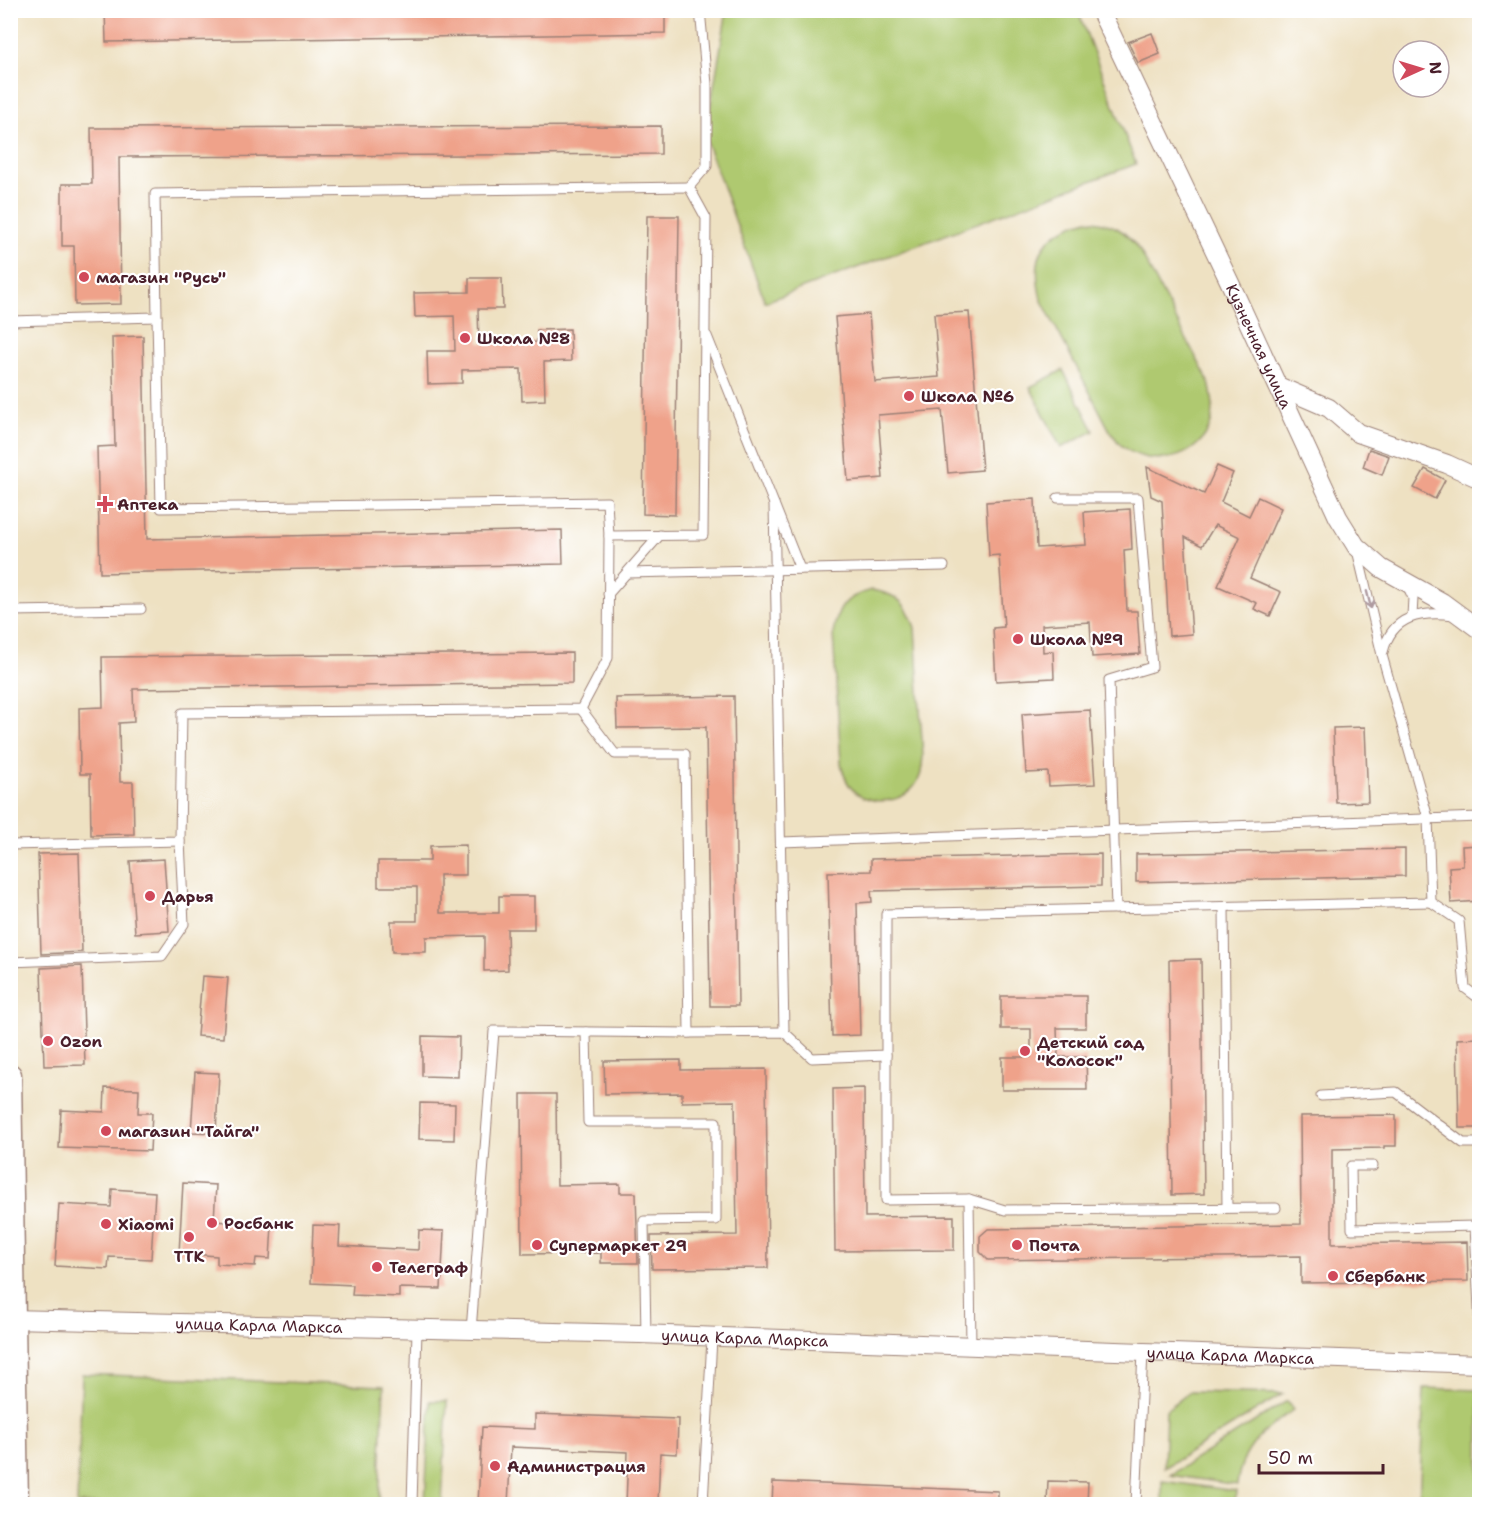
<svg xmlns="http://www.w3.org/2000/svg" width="1490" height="1515" font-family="'Shantell Sans',sans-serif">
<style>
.green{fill:#afc96f;stroke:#7c744d;stroke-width:1.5}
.building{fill:#efa28a}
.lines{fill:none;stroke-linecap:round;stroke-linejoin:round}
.service-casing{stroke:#9c8076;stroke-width:11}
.minor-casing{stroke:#9c8076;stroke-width:20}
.tertiary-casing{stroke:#9c8076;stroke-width:25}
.service{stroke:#fff;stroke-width:9}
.minor{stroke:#fff;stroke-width:18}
.tertiary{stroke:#fff;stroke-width:22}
.oneway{stroke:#ae9aa0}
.poi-dot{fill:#d1495b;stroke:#fff;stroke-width:2}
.labels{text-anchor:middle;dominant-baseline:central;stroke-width:4.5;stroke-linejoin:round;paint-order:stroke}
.poi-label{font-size:16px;font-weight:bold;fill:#4a1f2b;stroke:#fff;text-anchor:start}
.street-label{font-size:16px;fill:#4a1f2b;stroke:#fff}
</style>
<rect width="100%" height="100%" fill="#fff"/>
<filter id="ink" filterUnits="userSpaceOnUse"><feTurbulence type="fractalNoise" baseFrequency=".0167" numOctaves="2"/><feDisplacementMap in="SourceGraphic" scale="12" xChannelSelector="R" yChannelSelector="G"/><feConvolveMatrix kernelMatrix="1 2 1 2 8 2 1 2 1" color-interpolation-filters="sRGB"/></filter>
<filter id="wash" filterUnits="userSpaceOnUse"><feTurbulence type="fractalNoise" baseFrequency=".008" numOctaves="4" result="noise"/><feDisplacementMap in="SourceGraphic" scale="24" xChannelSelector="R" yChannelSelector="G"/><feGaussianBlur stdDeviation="1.35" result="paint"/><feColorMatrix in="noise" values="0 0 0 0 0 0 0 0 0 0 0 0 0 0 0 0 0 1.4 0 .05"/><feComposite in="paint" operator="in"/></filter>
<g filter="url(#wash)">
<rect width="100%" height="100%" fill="#eee1c2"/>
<g class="green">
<path d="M740 11H1078L1136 164 765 302 705 138 726 16Z"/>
<path d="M1088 220C1115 224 1124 229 1140 251L1209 382C1212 396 1215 409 1211 423 1199 460 1152 469 1123 447 1117 442 1113 435 1109 429L1041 299C1030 255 1043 232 1088 220Z"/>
<path d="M1063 370 1094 431 1061 448 1030 387Z"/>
<path d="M871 590C898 594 907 603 915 628L923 757C922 763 922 771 920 776 910 802 876 808 855 792 846 784 843 774 841 763L833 634C837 607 845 597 871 590Z"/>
<path d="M82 1374 384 1386 379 1504H77Z"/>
<path d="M1424 1388 1479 1390V1504H1419Z"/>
<path d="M1190 1392 1283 1394 1164 1468 1166 1410Z"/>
<path d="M430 1401H447L442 1504H425Z"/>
<path d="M1287 1401 1293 1410C1265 1430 1241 1447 1237 1485L1170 1475Z"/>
<path d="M1162 1481 1236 1491 1235 1504H1162Z"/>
</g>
<g id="blocks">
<g class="building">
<path d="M105 10H665V33L106 42Z"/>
<path d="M1152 33 1160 54 1138 63 1128 42Z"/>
<path d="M661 126V154L119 157 121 304 75 305 74 246H62V184H92L91 128Z"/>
<path d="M647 216H679L675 515 643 514Z"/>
<path d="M469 278H502L503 309H478L479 343 537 342V330L570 329 571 361 544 362 545 400 522 401 521 369 462 370V383L428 384 427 351H455L454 316 415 317 414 293 469 292Z"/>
<path d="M969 312 982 470 948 473 942 410 878 415 883 478 848 481 835 317 869 314 875 382 939 377 934 314Z"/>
<path d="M143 336 147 539 562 530 563 564 100 573 97 447 115 446 112 337Z"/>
<path d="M1369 449 1389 456 1382 475 1363 467Z"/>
<path d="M1217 466 1233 473 1221 502 1249 516 1258 497 1281 508 1250 578 1281 592 1270 616 1254 609 1257 603 1218 586 1240 537 1215 525 1202 546 1185 537 1192 634 1169 636 1162 501 1151 496 1147 467 1204 494Z"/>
<path d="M1425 469 1445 480 1435 499 1414 488Z"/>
<path d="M1035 499 1037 548 1086 545 1084 512 1130 509 1132 549 1124 550 1127 611H1137L1140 654 1092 657 1090 622 1042 625 1043 652 1053 651 1054 678 996 681 993 628 1004 627 999 555 989 556 986 502Z"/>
<path d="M572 653V683L133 689 134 722 119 723 120 782H133L134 834 91 835 90 774H80L79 708 103 707 102 657Z"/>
<path d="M734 696 738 1006H710L706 727 617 728 616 698Z"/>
<path d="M1090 710 1095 784 1049 786 1048 772 1026 773 1022 714Z"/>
<path d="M1365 727 1368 802 1336 803 1333 728Z"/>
<path d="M466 845V875H440V913H499V896H534V929H507L508 970 484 971V936L426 937V952H392L391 921H417V887H378V861H430V846Z"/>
<path d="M1479 845V901L1451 903 1449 867 1463 866 1462 846Z"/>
<path d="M1405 849V876L1136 882V854Z"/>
<path d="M79 853 82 952 41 954 38 854Z"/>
<path d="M1101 854V886L871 891 872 902 857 903 860 1035 832 1036 828 872 871 871V859Z"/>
<path d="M164 859 169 931 135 933 130 861Z"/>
<path d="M1201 959 1204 1194 1172 1195 1169 960Z"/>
<path d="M82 966 85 1065 44 1066 41 968Z"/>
<path d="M202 976 228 978 223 1038 197 1036Z"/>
<path d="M1001 996H1086V1028H1057L1058 1057H1086L1087 1090H1002V1057H1031V1029H1001Z"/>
<path d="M422 1036 459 1037 458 1077 422 1076Z"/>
<path d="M1479 1038V1128H1459L1457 1039Z"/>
<path d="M681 1060V1070L766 1069 768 1268 652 1269 651 1236 737 1235 735 1101 682 1102V1093L605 1094 604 1061Z"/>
<path d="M195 1072 219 1073 216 1133 191 1132Z"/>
<path d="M105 1088 139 1089 138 1113H152L150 1151 59 1148 61 1110 104 1112Z"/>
<path d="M864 1088 865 1217 954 1216V1250L835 1251 833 1089Z"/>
<path d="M521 1094H556L557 1185 620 1184V1193H636L638 1263H601V1253L522 1254Z"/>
<path d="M420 1103 455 1104 454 1140 419 1139Z"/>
<path d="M1396 1115V1146H1384V1148L1332 1149V1244L1467 1242 1468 1281 1301 1283V1256L988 1260 980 1252V1236L988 1229 1301 1224 1300 1116Z"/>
<path d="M183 1183 216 1185 214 1221 272 1225 270 1259 256 1258 255 1266 217 1264V1256L179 1253Z"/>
<path d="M112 1189 155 1192 151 1259 109 1257 108 1269 55 1266 59 1204 111 1207Z"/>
<path d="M313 1225 340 1226 339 1246 418 1250 419 1230 444 1231 441 1289 399 1288V1297L352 1295 353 1285 311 1283Z"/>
<path d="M535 1414 678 1419 677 1454 660 1453 658 1504H626L628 1452 511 1447 508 1504H478L482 1427 535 1429Z"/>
<path d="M1048 1481 1088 1482 1087 1504H1047Z"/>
<path d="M773 1482 998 1491V1504H772Z"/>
</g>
</g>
</g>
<g filter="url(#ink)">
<use href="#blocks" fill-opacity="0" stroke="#9c8076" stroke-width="1.5"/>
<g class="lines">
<g class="service-casing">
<g id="service">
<path d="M157 317 161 508 607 502 609 536 703 535 706 218 689 187 707 166V84L700 10"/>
<path d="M10 321 157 317 155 194 689 187"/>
<path d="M707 336 800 569"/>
<path d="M1058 498H1138L1152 667 1109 680 1116 909"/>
<path d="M774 504 784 1032"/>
<path d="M627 573 944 566"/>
<path d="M1408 587 1413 598 1412 616"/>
<path d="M608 594 660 535"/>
<path d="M10 611 141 609"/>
<path d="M1383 652C1392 615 1421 611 1454 615"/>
<path d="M581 709 615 754H685L689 1033 784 1032 812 1058 886 1055V914L1431 902 1428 818 1382 655 1357 550"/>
<path d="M781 842 1480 817"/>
<path d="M10 845 180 841 182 713 581 709 608 658 609 536"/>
<path d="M1431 902 1459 921 1465 988 1480 999"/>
<path d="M1224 907 1227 1208"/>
<path d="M10 962 162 956 184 924 180 841"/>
<path d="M586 1032 588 1122H716V1220L644 1221 646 1336"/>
<path d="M886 1055V1200L969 1199 971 1346"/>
<path d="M1321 1096 1396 1092 1463 1143H1480"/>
<path d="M1373 1166H1351L1352 1229 1475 1226 1480 1330"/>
<path d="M969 1199 1005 1210 1276 1208"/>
<path d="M471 1331 494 1031 689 1033"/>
<path d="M412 1504 417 1330"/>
<path d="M703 1504 712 1338"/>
<path d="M1136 1504 1143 1352"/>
</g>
</g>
<g class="minor-casing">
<g id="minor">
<path id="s1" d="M1100 10 1231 285 1338 517 1356 546 1381 568 1442 602 1480 630"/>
<path d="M1278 386 1329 408 1358 433 1447 464 1480 479"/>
<path id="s2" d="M10 1319 640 1334 1480 1364"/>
</g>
</g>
<g class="tertiary-casing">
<path id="tertiary" d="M10 1075 17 1504"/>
</g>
<use href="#service" class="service"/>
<use href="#minor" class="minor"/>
<use href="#tertiary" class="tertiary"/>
</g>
<defs><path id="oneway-shaft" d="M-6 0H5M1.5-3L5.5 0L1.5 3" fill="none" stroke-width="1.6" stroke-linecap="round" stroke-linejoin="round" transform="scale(1.5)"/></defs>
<use class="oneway" href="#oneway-shaft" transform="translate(1369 600) rotate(76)"/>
</g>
<g class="poi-dot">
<circle cx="84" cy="277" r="6"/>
<circle cx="465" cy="338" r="6"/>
<circle cx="909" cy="396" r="6"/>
<path d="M102 495h6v6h6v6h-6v6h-6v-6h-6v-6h6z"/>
<circle cx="1018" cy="639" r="6"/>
<circle cx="150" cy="896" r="6"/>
<circle cx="48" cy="1041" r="6"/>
<circle cx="1025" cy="1051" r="6"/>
<circle cx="106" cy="1131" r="6"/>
<circle cx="212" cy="1223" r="6"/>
<circle cx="106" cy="1224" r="6"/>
<circle cx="189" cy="1237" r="6"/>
<circle cx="537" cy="1245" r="6"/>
<circle cx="1017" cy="1245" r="6"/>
<circle cx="377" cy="1267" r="6"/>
<circle cx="1333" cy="1276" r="6"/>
<circle cx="495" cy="1466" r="6"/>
</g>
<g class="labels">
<g class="poi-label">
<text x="96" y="277">магазин "Русь"</text>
<text x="477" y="338">Школа №8</text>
<text x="921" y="396">Школа №6</text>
<text x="117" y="504">Аптека</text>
<text x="1030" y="639">Школа №9</text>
<text x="162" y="896">Дарья</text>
<text x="60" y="1041">Ozon</text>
<text x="1037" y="1042">Детский сад<tspan x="1037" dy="18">"Колосок"</tspan></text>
<text x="118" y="1131">магазин "Тайга"</text>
<text x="224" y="1223">Росбанк</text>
<text x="118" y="1224">Xiaomi</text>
<text x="549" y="1245">Супермаркет 29</text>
<text x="1029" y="1245">Почта</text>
<text x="189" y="1256" text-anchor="middle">ТТК</text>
<text x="389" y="1267">Телеграф</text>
<text x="1345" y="1276">Сбербанк</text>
<text x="507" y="1466">Администрация</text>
</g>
<g class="street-label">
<text stroke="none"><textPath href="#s1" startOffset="372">Кузнечная улица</textPath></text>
<text stroke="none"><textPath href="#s2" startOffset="249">улица Карла Маркса</textPath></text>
<text stroke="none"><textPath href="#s2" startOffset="735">улица Карла Маркса</textPath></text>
<text stroke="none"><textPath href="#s2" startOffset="1221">улица Карла Маркса</textPath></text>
</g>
</g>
<rect width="1490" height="1515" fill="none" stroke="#fff" stroke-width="36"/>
<g transform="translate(1421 69) rotate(86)"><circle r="28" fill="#ffffff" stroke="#b7a5aa" stroke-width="1.5"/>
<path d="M0-4.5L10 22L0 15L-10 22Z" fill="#d1495b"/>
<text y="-9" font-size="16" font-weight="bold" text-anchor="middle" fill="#4a1f2b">N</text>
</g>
<path d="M1259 1464v9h124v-9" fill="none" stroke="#4a1f2b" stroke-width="3"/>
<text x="1268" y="1464" font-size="18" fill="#4a1f2b" stroke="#ffffff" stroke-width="4.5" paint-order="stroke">50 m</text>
</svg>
